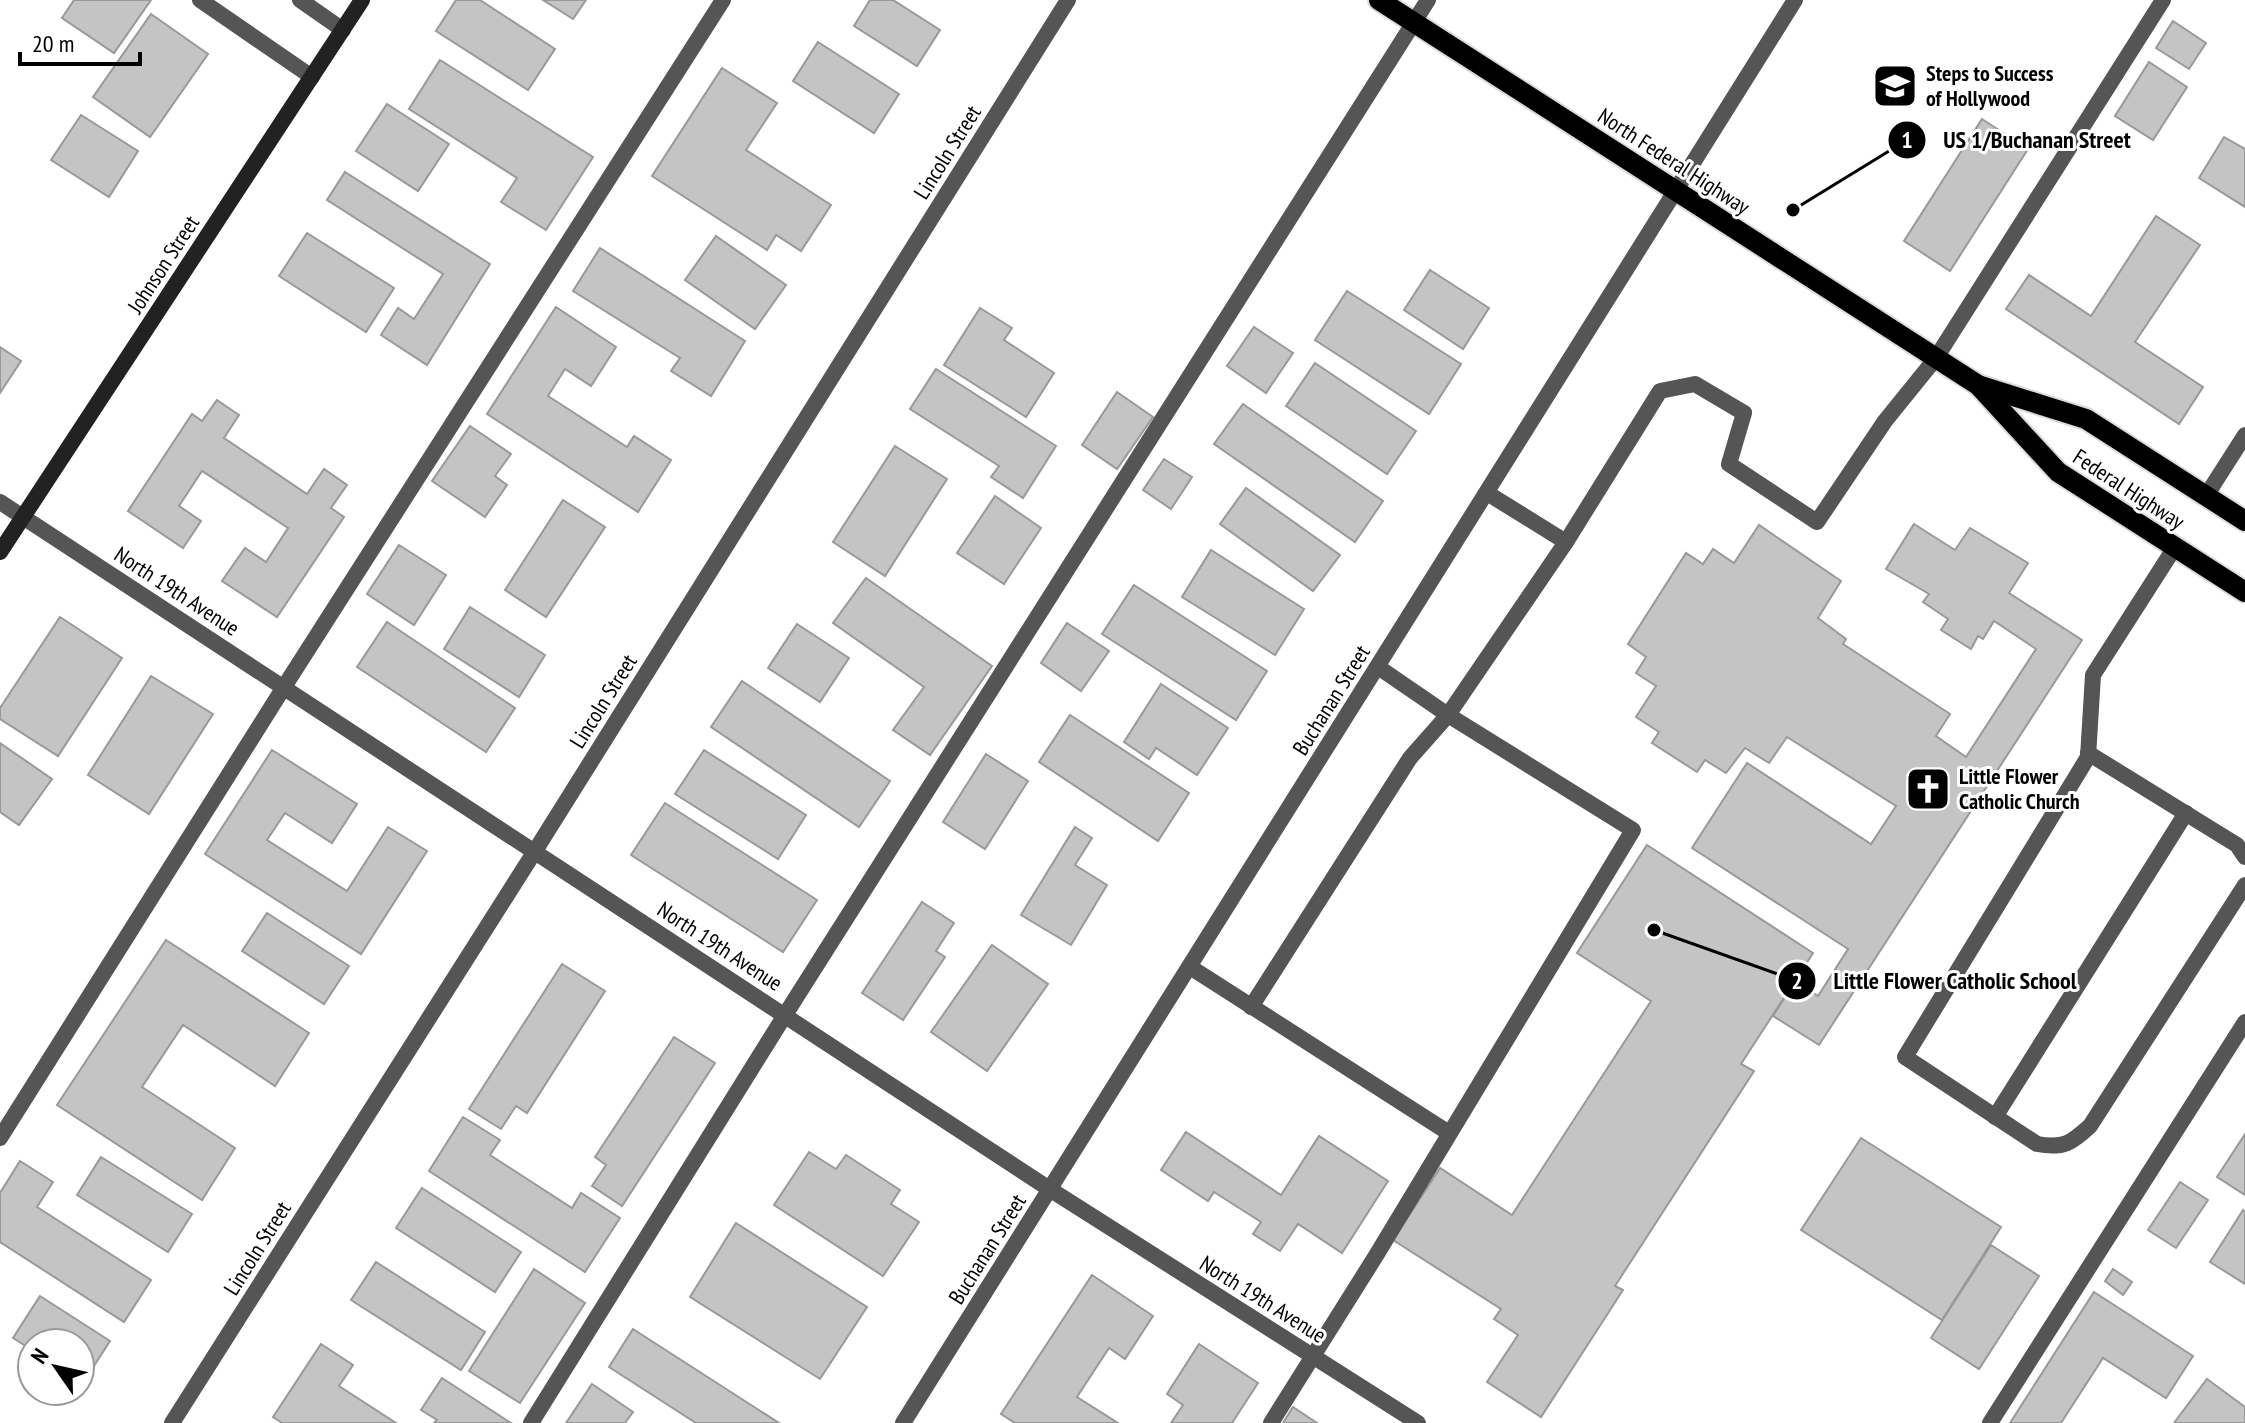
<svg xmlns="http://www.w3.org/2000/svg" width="2245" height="1423" font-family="'PT Sans Narrow',sans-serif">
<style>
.building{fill:#c4c4c4;stroke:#999;stroke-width:2}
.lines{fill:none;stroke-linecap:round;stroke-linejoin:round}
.primary-casing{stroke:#dbdbdb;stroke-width:24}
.lane{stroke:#555;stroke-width:16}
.street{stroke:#555;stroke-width:16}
.secondary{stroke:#222;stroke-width:16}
.primary{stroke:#000;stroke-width:20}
.labels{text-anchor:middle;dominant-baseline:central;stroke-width:6;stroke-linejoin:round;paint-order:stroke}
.poi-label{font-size:22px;font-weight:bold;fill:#000;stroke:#fff;text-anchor:start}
.street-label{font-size:22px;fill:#000;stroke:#fff}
.leader{fill:none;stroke:#000;stroke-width:3}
.callout-dot{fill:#000;stroke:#fff;stroke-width:3}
.mark-label{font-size:24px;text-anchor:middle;font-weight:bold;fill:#fff}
.callout-label{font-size:24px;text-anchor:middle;font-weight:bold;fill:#000;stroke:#fff;stroke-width:6;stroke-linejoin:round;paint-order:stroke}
</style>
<rect width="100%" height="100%" fill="#fff"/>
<g class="building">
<path d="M74 0H151L114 53 62 18Z"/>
<path d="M456 0H480L555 49 528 90 436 31Z"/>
<path d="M543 0H586L573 19Z"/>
<path d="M870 0H893L940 30 917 66 854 26Z"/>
<path d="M151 14 208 54 150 137 93 97Z"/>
<path d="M2173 21 2206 43 2189 69 2156 48Z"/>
<path d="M818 42 899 94 874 133 793 81Z"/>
<path d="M440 60 593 157 546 230 501 202 517 178 409 109Z"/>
<path d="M2149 62 2187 87 2153 140 2115 116Z"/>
<path d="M722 68 777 103 746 150 831 205 801 251 776 235 767 250 652 176Z"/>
<path d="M387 104 449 144 418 191 356 151Z"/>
<path d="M81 115 138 151 109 197 51 160Z"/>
<path d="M1982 119 2028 149 1950 271 1904 241Z"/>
<path d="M2224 137 2245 149V207L2199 178Z"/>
<path d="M345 172 490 264 427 365 381 335 398 308 414 319 443 274 327 200Z"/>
<path d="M2156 216 2200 245 2135 342 2203 387 2179 424 2006 309 2029 275 2091 316Z"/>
<path d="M307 233 394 288 366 332 279 276Z"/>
<path d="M716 236 786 285 755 329 685 280Z"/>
<path d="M600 248 745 341 711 396 671 371 680 358 573 291Z"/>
<path d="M1430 270 1489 308 1463 349 1404 310Z"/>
<path d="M1347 291 1461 364 1429 414 1315 340Z"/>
<path d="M556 307 616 347 591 386 565 369 548 396 627 447 634 436 671 460 638 512 487 414Z"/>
<path d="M980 308 1012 328 1004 340 1054 373 1026 417 944 365Z"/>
<path d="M1254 327 1293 353 1266 393 1227 366Z"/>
<path d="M0 347 21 361 0 393Z"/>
<path d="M1315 363 1416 431 1387 474 1286 406Z"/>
<path d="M936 369 1056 446 1023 498 991 477 999 466 910 409Z"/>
<path d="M1117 392 1153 417 1117 469 1082 445Z"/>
<path d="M217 400 239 415 224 438 307 494 324 469 347 485 331 508 344 517 277 617 222 581 245 548 266 562 288 528 202 471 179 506 201 521 183 548 128 511 192 414 202 421Z"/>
<path d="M1243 404 1383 501 1355 542 1214 444Z"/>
<path d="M470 426 511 454 495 476 507 485 485 517 432 481Z"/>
<path d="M895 446 947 479 885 576 833 542Z"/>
<path d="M1164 459 1192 477 1171 509 1143 490Z"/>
<path d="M1246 488 1340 555 1313 591 1220 524Z"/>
<path d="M995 496 1041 528 1004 584 957 553Z"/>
<path d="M563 500 605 527 546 617 505 590Z"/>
<path d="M1914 524 1955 550 1970 528 2028 563 2009 593 2082 640 1819 1045 1773 1016 1795 981 1818 996 1848 949 1692 848 1747 763 1871 844 1896 806 1787 737 1769 763 1745 748 1726 773 1705 760 1697 772 1652 743 1659 732 1636 717 1656 686 1636 673 1646 657 1628 644 1686 553 1703 564 1713 549 1734 563 1759 525 1841 581 1818 618 1846 639 1843 644 1950 714 1936 736 1966 757 2036 649 1994 621 1983 639 1978 636 1971 649 1941 630 1948 619 1923 602 1929 594 1886 569Z"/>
<path d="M399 545 446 575 414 625 367 594Z"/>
<path d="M1211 550 1304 609 1275 655 1182 597Z"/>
<path d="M866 578 992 666 930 755 893 730 924 687 833 623Z"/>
<path d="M1134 585 1267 671 1236 720 1102 634Z"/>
<path d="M470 607 545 655 519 697 444 649Z"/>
<path d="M60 617 122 658 58 756 0 719V708Z"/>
<path d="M387 622 515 708 486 752 357 667Z"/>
<path d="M1067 623 1109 651 1081 691 1041 663Z"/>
<path d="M797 624 849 658 820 702 768 668Z"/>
<path d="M151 676 213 714 149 814 88 775Z"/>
<path d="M742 681 890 781 859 827 711 727Z"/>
<path d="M1161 684 1228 728 1197 775 1156 748 1149 759 1124 742Z"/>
<path d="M1070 715 1189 793 1158 841 1039 762Z"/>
<path d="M0 743 52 779 19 825 0 812Z"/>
<path d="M272 750 357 804 332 843 285 813 267 840 347 891 388 827 427 851 361 954 205 854Z"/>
<path d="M704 750 806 815 778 859 675 794Z"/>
<path d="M986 754 1028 781 985 849 943 822Z"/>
<path d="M665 803 817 900 783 952 631 855Z"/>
<path d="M1075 827 1092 838 1075 865 1107 885 1071 945 1021 915Z"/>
<path d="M1647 845 1813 953 1741 1064 1754 1071 1615 1286 1623 1290 1541 1417 1487 1382 1518 1335 1494 1319 1501 1309 1393 1240 1440 1168 1512 1215 1651 1001 1577 953Z"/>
<path d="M922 902 954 923 936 951 945 957 903 1020 862 993Z"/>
<path d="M267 913 349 966 324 1004 242 951Z"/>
<path d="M166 940 309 1033 275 1086 183 1025 142 1087 235 1148 202 1200 57 1105Z"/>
<path d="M992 945 1048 984 987 1071 931 1032Z"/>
<path d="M562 964 605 991 527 1113 516 1106 501 1129 469 1109Z"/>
<path d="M674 1037 715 1063 622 1206 592 1186 606 1165 595 1157Z"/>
<path d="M463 1117 500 1140 490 1155 572 1208 581 1193 620 1218 585 1272 429 1171Z"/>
<path d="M1186 1132 1281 1195 1319 1136 1388 1181 1342 1253 1298 1224 1280 1251 1253 1234 1261 1222 1214 1192 1208 1201 1161 1170Z"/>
<path d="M2245 1134V1195L2217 1177Z"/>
<path d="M1861 1138 2001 1227 1942 1320 1801 1230Z"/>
<path d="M809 1152 836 1169 846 1155 900 1190 891 1204 919 1222 883 1276 774 1205Z"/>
<path d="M101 1157 192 1214 168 1252 77 1195Z"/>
<path d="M20 1161 53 1182 37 1207 151 1280 124 1322 0 1242V1193Z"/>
<path d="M2180 1182 2208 1200 2176 1248 2148 1230Z"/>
<path d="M422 1188 521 1252 495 1292 396 1228Z"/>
<path d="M2243 1210 2245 1212V1284L2210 1262Z"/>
<path d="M736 1223 867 1307 820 1379 690 1297Z"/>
<path d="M1991 1245 2039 1276 1979 1369 1931 1338Z"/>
<path d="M376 1262 485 1332 461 1370 351 1300Z"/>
<path d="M534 1269 585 1303 520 1403 469 1371Z"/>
<path d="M2113 1269 2132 1282 2123 1295 2105 1281Z"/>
<path d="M1092 1275 1153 1316 1125 1359 1109 1348 1077 1397 1118 1423H1015L1001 1414Z"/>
<path d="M2094 1292 2193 1356 2166 1398 2103 1358 2061 1423H2010Z"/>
<path d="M40 1296 110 1341 83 1383 80 1381V1343H32V1350L13 1338Z"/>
<path d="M633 1329 779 1423H696L609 1367Z"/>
<path d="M321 1344 353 1365 339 1386 396 1423H282L273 1417Z"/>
<path d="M1199 1344 1258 1383 1232 1423H1171L1183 1405 1167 1394Z"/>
<path d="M442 1378 511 1423H434L437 1420 421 1410Z"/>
<path d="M2207 1379 2245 1407V1423H2174Z"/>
<path d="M592 1384 633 1412 625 1423H566Z"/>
<path d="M1293 1407 1317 1423H1283Z"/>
</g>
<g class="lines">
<g class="primary-casing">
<g id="primary">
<path d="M1379 0 1978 385 2058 472 2245 592"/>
<path d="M1978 385 2086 419 2245 521"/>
</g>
</g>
<g class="lane">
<path d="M1487 493 1566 542"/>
<path d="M2175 547 2093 675 2088 757 1905 1057 2037 1144C2064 1149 2071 1143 2090 1126L2245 885"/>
<path d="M2088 753 2237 845 2245 857"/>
<path d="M1190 967 1449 1133"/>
<path d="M1251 1007 1410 758 1448 715 1566 542 1660 391 1695 384 1744 413 1729 464 1817 522 1885 421 1936 358 2163 0"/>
<path d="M1995 1117 2186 813"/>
<path d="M0 1138 284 687 723 0"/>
<path d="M531 1423 785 1015 1428 0"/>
<path d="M1271 1423 1377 1254 1633 830 1448 715 1378 667"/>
<path d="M1990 1423 2245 1022"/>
</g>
<g class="street">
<path d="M200 0 312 77"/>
<path d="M300 0 343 30"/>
<path d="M2206 496 2245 435"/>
<path d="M0 502 1051 1190 1418 1423"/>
<path d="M172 1423 535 851 1068 0"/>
<path d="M903 1423 1795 0"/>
</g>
<path class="secondary" d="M0 552 362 0"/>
<use href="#primary" class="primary"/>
</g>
<defs>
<g id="school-square" transform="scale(2.3)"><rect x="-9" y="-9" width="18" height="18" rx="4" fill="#000" stroke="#fff"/><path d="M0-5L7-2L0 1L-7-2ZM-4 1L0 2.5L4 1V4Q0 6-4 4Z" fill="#fff"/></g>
<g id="church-square" transform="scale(2.3)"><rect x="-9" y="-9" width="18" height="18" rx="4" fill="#000" stroke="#fff"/><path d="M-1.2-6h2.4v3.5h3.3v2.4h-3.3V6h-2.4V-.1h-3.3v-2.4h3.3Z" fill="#fff"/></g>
</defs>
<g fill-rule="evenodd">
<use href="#school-square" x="1895" y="86"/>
<use href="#church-square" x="1928" y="789"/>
</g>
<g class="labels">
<g class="poi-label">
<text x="1926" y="73">Steps to Success<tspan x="1926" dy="25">of Hollywood</tspan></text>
<text x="1959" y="776">Little Flower<tspan x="1959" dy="25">Catholic Church</tspan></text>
</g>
<g class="street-label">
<text transform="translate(947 152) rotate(-58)">Lincoln Street</text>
<text transform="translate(1674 161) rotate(33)">North Federal Highway</text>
<text transform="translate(163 264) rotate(-57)">Johnson Street</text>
<text transform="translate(2129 489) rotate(33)">Federal Highway</text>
<text transform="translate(177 591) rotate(33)">North 19th Avenue</text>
<text transform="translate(1331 700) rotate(-58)">Buchanan Street</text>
<text transform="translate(603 701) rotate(-58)">Lincoln Street</text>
<text transform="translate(720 946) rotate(33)">North 19th Avenue</text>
<text transform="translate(257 1248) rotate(-58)">Lincoln Street</text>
<text transform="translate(987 1249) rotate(-58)">Buchanan Street</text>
<text transform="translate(1263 1299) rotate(32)">North 19th Avenue</text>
</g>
</g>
<path class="leader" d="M1793 210L1907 140M1654 930L1797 981"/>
<g class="callout-dot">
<circle cx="1793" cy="210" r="8"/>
<circle cx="1654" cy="930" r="8"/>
<circle cx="1907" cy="140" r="20"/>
<circle cx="1797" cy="981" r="20"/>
</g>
<g class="mark-label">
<text x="1907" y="148">1</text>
<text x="1797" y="989">2</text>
</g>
<g class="callout-label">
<text x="2037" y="148">US 1/Buchanan Street</text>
<text x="1955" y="989">Little Flower Catholic School</text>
</g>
<g transform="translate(56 1367) rotate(304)"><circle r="38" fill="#ffffff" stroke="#999999" stroke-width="2"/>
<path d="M0-6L14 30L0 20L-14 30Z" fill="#000000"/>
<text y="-12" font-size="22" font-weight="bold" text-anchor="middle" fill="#000000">N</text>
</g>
<path d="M20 52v12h120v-12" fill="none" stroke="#000000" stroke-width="4"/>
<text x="32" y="52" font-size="24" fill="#000000" stroke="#ffffff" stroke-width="6" paint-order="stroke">20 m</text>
</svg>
